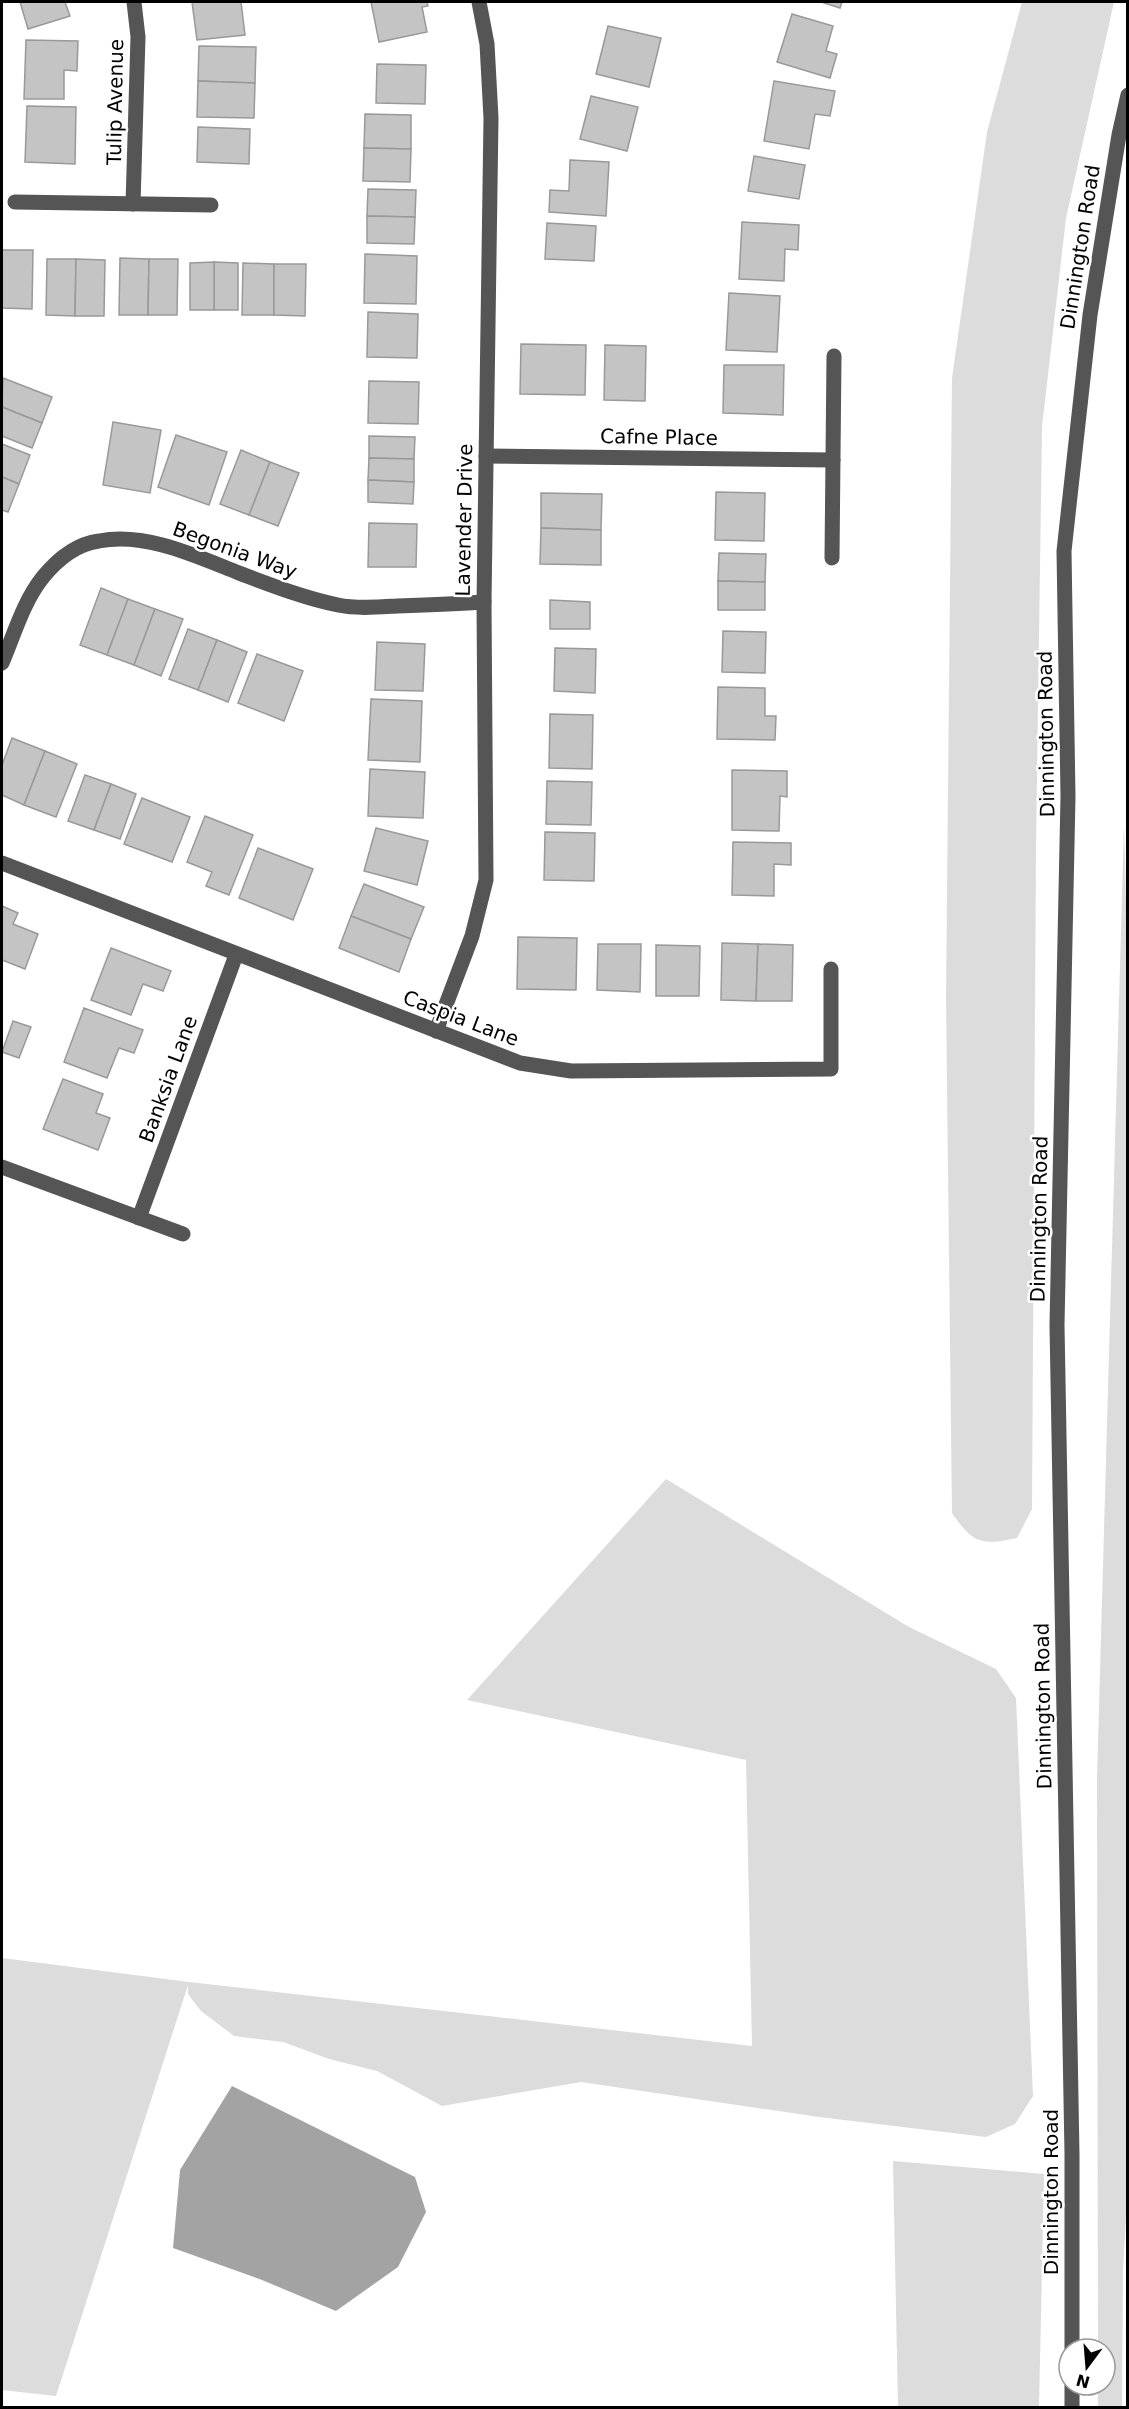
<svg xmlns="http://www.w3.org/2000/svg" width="1129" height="2409" font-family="'DejaVu Sans',sans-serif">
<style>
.green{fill:#dcdcdc}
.water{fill:#a3a3a3}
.building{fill:#c4c4c4;stroke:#999;stroke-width:1.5}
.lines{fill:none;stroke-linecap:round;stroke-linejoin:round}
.minor{stroke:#555;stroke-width:15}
.labels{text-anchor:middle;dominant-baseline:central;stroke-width:5;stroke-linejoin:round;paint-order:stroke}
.street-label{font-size:20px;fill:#000;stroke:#fff}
</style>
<rect width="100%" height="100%" fill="#fff"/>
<g class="green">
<path d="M1022 2H1114L1066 218 1042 427 1036 846 1032 1509 1017 1538C980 1546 973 1543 952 1513L946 997 952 378 987 132Z"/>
<path d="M1124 824 1128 975V2181L1123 2270 1122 2407 1098 2408V2385H1105V2349H1098L1097 1778Z"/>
<path d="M666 1479 909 1627 996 1669 1016 1698 1033 2096 1015 2124 986 2137 819 2117 581 2082 442 2106 377 2071 329 2059 283 2042 234 2036 201 2011 188 1994V1985L56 2396 2 2390V1958L189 1982 752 2046 746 1760 467 1700Z"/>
<path d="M893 2161 1044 2174 1039 2407H898Z"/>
</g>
<path class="water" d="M232 2086 415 2177 426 2212 398 2267 336 2311 262 2280 173 2248 180 2170Z"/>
<g class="building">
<path d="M20 2H65L70 16 28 29Z"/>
<path d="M192 2H241L245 35 197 40Z"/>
<path d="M371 2H427L428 6 422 7 427 32 379 42Z"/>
<path d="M821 2H842L840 8Z"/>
<path d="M792 14 833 26 826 51 837 54 830 78 777 62Z"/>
<path d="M608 26 661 38 649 87 596 74Z"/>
<path d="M26 40 78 41 77 71 64 70V99H24Z"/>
<path d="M199 46 256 47 255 83 198 81Z"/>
<path d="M377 64 426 65 425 104 376 103Z"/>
<path d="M198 81 255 83 254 118 197 117Z"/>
<path d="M774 81 835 91 830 116 815 114 809 149 764 141Z"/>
<path d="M591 96 638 107 627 151 580 139Z"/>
<path d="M27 106 76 107 75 164 25 162Z"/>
<path d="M365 114 411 115V149L364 148Z"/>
<path d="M198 127 250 129 249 164 197 162Z"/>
<path d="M364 148 411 149 410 182 363 181Z"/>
<path d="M754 156 805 165 799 199 748 191Z"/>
<path d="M570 160 609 162 606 216 549 212 550 190 569 191Z"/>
<path d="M368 189 416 190 415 217 367 216Z"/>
<path d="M367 216 415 217 414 244 367 243Z"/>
<path d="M742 222 799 225 798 250 785 249 784 281 739 279Z"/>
<path d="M547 223 596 226 594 261 545 259Z"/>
<path d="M2 250H33L32 309 2 308Z"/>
<path d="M365 254 417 256 416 304 364 303Z"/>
<path d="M120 258 149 259 148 315H119Z"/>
<path d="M47 259H76L75 316 46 315Z"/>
<path d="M76 259 105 260 104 316H75Z"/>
<path d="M149 259H178L177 315H148Z"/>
<path d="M214 262 238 263V310H214Z"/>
<path d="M214 262V310H190V263Z"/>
<path d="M243 263 274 264V315H242Z"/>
<path d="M274 264H306L305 316 274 315Z"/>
<path d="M729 293 780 296 777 352 726 350Z"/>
<path d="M368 312 418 314 417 358 367 357Z"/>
<path d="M521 344 586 345 585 395 520 394Z"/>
<path d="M605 345 646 346 645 401 604 400Z"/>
<path d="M724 365H784L783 415 723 413Z"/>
<path d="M3 378 52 397 42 423 2 407Z"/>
<path d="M369 381 419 382 418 424 368 423Z"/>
<path d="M2 407 42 423 32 448 2 436Z"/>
<path d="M113 422 161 430 150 493 103 485Z"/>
<path d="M176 435 227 452 209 505 158 487Z"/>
<path d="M369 436 415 437 414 459 369 458Z"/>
<path d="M2 444 30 455 19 484 2 477Z"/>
<path d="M241 450 270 462 249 515 220 504Z"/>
<path d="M369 458 414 459V482L368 480Z"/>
<path d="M270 462 299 473 278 526 249 515Z"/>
<path d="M2 477 19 484 8 512 2 510Z"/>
<path d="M368 480 414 482 413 504 368 502Z"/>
<path d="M716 492 765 493 764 541 715 540Z"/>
<path d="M541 493 602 494 601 530 541 528Z"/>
<path d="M369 523 417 524 416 567H368Z"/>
<path d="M541 528 601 530V565L540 564Z"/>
<path d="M719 553 766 554 765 582 718 581Z"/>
<path d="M718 581 765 582V610H718Z"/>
<path d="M101 588 128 599 107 655 80 645Z"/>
<path d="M128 599 155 609 134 665 107 655Z"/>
<path d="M550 600 590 602V629H550Z"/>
<path d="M155 609 183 619 161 676 134 665Z"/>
<path d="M188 629 217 640 198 690 169 679Z"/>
<path d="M723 631 766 632 765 673 722 672Z"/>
<path d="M217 640 247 652 228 702 198 690Z"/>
<path d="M377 642 425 644 423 691 375 690Z"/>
<path d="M555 648 596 649 595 693 554 691Z"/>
<path d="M257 654 303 671 284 721 238 703Z"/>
<path d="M718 687 765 688V716H776L775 740 717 739Z"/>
<path d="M371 699 422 701 420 762 368 760Z"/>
<path d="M550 714 593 715 592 769 549 768Z"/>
<path d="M12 738 45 751 24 805 2 795V765Z"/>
<path d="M45 751 77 764 56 817 24 805Z"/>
<path d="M370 769 425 772 423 818 368 816Z"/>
<path d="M732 770 787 771V797L780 796 779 831 732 830Z"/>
<path d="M85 775 111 784 94 830 68 821Z"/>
<path d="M547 781 592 782 591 825 546 824Z"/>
<path d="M111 784 136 794 120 839 94 830Z"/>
<path d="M142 798 190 817 172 862 124 844Z"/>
<path d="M205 816 253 835 229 895 206 886 212 872 187 862Z"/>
<path d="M376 828 428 841 417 885 364 871Z"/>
<path d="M545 832 595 833 594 881 544 880Z"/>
<path d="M733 842 791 843V865L774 864V896L732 895Z"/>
<path d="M258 848 313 869 293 920 239 898Z"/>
<path d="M364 884 424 907 411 939 351 916Z"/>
<path d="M2 906 18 913 13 924 38 934 25 969 2 960Z"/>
<path d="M351 916 411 939 399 972 339 948Z"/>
<path d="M518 937 577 938 576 990 517 989Z"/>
<path d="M722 943 758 944 756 1001 721 1000Z"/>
<path d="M598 944H641L640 992 597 990Z"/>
<path d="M758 944 793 945 792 1001H756Z"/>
<path d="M656 945 700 946 699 996H656Z"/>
<path d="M111 948 171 971 163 991 143 984 131 1015 91 1000Z"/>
<path d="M84 1008 143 1030 134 1053 119 1048 107 1078 64 1062Z"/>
<path d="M13 1021 31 1027 19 1058 2 1052Z"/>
<path d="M63 1079 103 1094 96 1113 110 1118 98 1150 43 1129Z"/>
</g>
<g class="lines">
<g class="minor">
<path d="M15 202 211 205"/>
<path d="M133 204 138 37 134 2"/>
<path d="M486 456 833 460"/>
<path d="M832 558 834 356"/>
<path d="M2 663C14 635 23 602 43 577 57 560 76 544 99 541 146 532 196 556 239 573 271 585 304 598 338 605 356 609 379 607 397 606 426 605 455 604 484 602"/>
<path d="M2 863 520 1063 571 1071 831 1069V969"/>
<path d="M436 1031 472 936 486 880 484 602 491 118 487 44 479 2"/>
<path d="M2 1167 183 1234"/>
<path d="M139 1218 236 955"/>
<path d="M1072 2349V2154L1057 1325 1068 796 1064 551 1090 315 1119 135 1128 95"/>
<path d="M1072 2408V2385"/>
</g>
</g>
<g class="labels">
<g class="street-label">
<text transform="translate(115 102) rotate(-89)">Tulip Avenue</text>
<text transform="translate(1080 247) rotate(-81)">Dinnington Road</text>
<text transform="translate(659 437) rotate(1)">Cafne Place</text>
<text transform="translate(464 520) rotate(-89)">Lavender Drive</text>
<text transform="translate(235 550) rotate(20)">Begonia Way</text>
<text transform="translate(1046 734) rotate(-91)">Dinnington Road</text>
<text transform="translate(461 1018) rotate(21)">Caspia Lane</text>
<text transform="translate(168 1079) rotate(-70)">Banksia Lane</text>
<text transform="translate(1039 1219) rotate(-89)">Dinnington Road</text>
<text transform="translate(1043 1706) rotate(-91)">Dinnington Road</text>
<text transform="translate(1051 2192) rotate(-90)">Dinnington Road</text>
</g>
</g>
<rect width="1129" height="2409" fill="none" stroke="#000000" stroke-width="6"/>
<g transform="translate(1087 2367) rotate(196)"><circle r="28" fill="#ffffff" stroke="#999999" stroke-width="1.5"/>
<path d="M0-4.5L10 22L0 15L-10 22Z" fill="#000000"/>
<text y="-9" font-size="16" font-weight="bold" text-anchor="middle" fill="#000000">N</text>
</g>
</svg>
